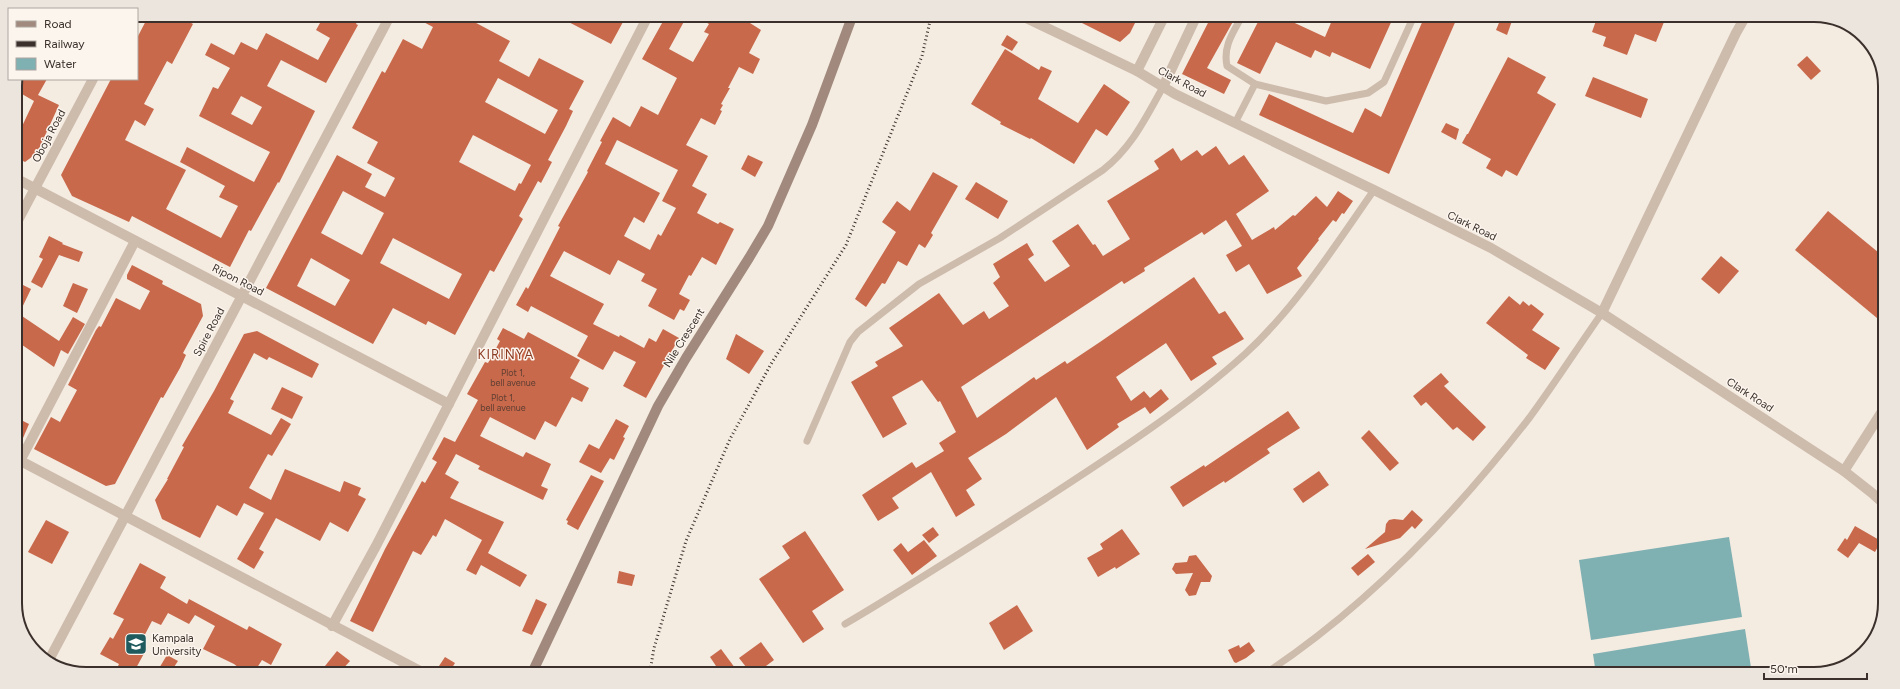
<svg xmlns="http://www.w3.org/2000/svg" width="1900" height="689" font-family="Figtree,sans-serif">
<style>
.water{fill:#7fb0b2}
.building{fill:#c8694b;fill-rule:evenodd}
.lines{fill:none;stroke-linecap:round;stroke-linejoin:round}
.lane{stroke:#cdbbac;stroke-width:7}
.street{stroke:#cdbbac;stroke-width:10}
.secondary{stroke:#a18a7d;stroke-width:10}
.rail{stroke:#3b302b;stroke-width:3;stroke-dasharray:1 3;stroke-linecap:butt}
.labels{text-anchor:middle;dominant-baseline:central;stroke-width:3;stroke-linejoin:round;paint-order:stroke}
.number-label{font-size:9px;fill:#5e3e33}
.street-label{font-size:11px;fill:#3b302b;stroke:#fbf5ee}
.poi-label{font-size:11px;fill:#3b302b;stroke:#fbf5ee;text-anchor:start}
.quarter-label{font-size:13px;letter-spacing:1px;fill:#8c3b22;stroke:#fbf5ee}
.rim{fill:none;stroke:#3b302b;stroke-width:2}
</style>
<rect width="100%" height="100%" fill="#f4ebe1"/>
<g class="water">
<path d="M1729 537 1742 617 1591 640 1579 560Z"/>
<path d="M1745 629 1752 674H1596L1593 654Z"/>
</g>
<g class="building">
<path d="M149 15H177L193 24 172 64 167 61 144 104 154 109 145 126 135 120 125 140 186 170 166 209 221 238 238 206 219 197 225 186 180 162 187 147 254 182 270 152 199 116 213 87 218 89 230 68 205 55 211 43 234 55 241 42 257 50 266 33 318 60 330 38 316 30 324 16H360L356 24 358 25 326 83 281 60 267 86 315 111 279 183 278 182 251 231 249 230 230 267 132 216 129 222 72 196 61 175 111 79H137V38ZM241 96 262 107 252 125 231 114Z"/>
<path d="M412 16H463L510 41 499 61 529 77 539 58 584 81 569 109 573 111 566 126 548 160 552 162 541 183 538 181 519 216 523 219 494 272 490 270 455 335 428 321 426 325 393 308 373 344 266 288 337 155 372 174 365 187 385 197 395 178 367 163 378 142 352 128 382 71 385 73 403 39 422 49 433 27ZM498 78 558 110 545 134 485 102ZM473 135 531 165 521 184 519 183 515 191 459 162ZM343 191 384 213 362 255 321 233ZM393 238 462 274 449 299 380 263ZM311 258 350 280 335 306 297 286Z"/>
<path d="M557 16H619L617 20 623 22 611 44Z"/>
<path d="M666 16H687L669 49 693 62 709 34 704 32 709 24 695 16H739L761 30 749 53 760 59 753 74 739 67 728 88H730L721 104 723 105 720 110 722 111 715 125 701 118 686 145 708 156 692 186 707 194 697 213 718 224 720 222 734 229 716 265 702 257 691 276 689 275 679 294 690 300 684 311 680 309 674 320 648 306 657 289 641 281 645 274 618 260 610 275 564 251 550 276 604 304 593 324 619 337 620 335 644 348 649 338 656 342 663 329 679 338 646 398 623 386 636 362 614 351 603 370 577 356 588 336 531 306 528 312 516 305 526 287 528 289 540 266 560 227 558 226 588 172 587 171 602 142 600 141 613 117 630 127 641 106 658 115 677 78 642 59ZM617 140 678 170 662 201 676 208 661 236 658 234 650 250 624 236 634 217 644 223 660 193 605 164Z"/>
<path d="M1070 17H1138L1130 33 1120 42Z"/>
<path d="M1211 17 1235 18 1207 68 1231 80 1224 94 1182 74Z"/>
<path d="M1260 18H1284L1325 37 1333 18H1393L1370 69 1332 52 1330 57 1315 50 1311 58 1276 42 1260 74 1237 63Z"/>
<path d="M1424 18H1457L1389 174 1259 115 1269 94 1353 133 1365 108 1381 117Z"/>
<path d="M1501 18H1513L1507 35 1496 30Z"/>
<path d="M1597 18H1654L1664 22 1656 42 1635 34 1627 55 1603 46 1606 37 1592 32Z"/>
<path d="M1007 35 1018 42 1012 51 1001 45Z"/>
<path d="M1005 49 1039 70 1041 66 1052 71 1038 99 1078 123 1104 84 1130 102 1107 136 1096 129 1074 164 1031 138 1030 139 1000 124 1001 122 971 104Z"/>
<path d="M1807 56 1821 71 1811 80 1797 65Z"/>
<path d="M1508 57 1546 77 1537 93 1556 104 1517 176 1506 170 1502 177 1486 168 1491 159 1462 143 1467 134H1468Z"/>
<path d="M1593 77 1648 99 1641 118 1585 96Z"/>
<path d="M17 79H47L38 95 59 105 37 153 25 162 15 157V141L34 101 15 90Z"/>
<path d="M1446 123 1459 129 1456 140 1441 132Z"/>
<path d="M1216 146 1229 165 1244 155 1269 191 1236 214 1252 240 1274 227 1275 230 1293 215 1295 216 1316 196 1327 207 1338 191 1353 201 1344 214 1342 213 1336 222 1333 220 1318 239 1319 240 1297 268 1302 276 1267 294 1249 264 1236 272 1226 255 1242 246 1226 220 1204 235 1202 232 1144 268 1145 271 1124 284 1122 281 961 387 977 418 1034 377 1036 380 1065 361 1067 364 1100 342 1194 277 1219 314 1225 311 1244 339 1212 357 1217 364 1191 381 1166 343 1116 377 1131 401 1144 391 1150 398 1161 389 1169 399 1150 414 1145 407 1117 424 1119 427 1087 450 1056 397 1006 434 968 458 982 479 966 490 975 505 956 517 931 472 892 498 899 508 878 521 862 495 912 462 916 468 944 451 939 443 956 432 940 401 938 402 922 380 892 397 907 424 883 438 851 382 878 366 875 362 903 346 889 328 939 293 963 325 984 311 989 319 1009 306 993 283 1000 277 993 264 1027 243 1034 255 1028 259 1045 282 1070 266 1052 241 1078 224 1093 245 1095 244 1103 256 1130 239 1107 201 1159 169 1154 161 1173 148 1181 161 1197 150 1202 156Z"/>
<path d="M748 155 763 162 755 177 741 169Z"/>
<path d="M933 172 958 186 931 233 933 235 925 248 919 244 907 266 898 261 885 284 882 283 866 307 855 299 896 232 882 222 897 201 910 211Z"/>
<path d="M976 182 1008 201 998 219 965 199Z"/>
<path d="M1828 211 1884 257 1883 323 1795 250Z"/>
<path d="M49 236 63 243 62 244 83 252 79 262 59 255 42 288 31 282 43 259 39 257Z"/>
<path d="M1721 256 1739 271 1719 294 1701 279Z"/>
<path d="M132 265 163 281 162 284 201 304 203 316 183 353 186 355 180 368 163 398 161 397 115 484 106 486 34 449 51 417 60 422 77 390 68 385 96 330 99 326 101 327 116 298 140 310 150 291 127 279V275Z"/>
<path d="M15 281 31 289 19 314 59 341 73 317 85 324 68 354 61 350 54 367 15 340Z"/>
<path d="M73 283 88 289 77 313 63 306Z"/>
<path d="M1509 296 1520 305 1523 301 1529 306 1531 304 1544 314 1532 330 1560 348 1545 370 1526 358 1528 355 1486 323Z"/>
<path d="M503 328 524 339 528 332 580 360 570 378 589 388 582 402 572 397 556 427 545 421 535 440 490 417 480 436 523 457 526 452 551 464 541 486 548 489 543 500 478 469 480 466 456 454 445 474 459 482 450 498 504 522 488 553 527 575 520 587 481 565 476 575 466 570 482 540 445 519 436 537 433 535 421 555 413 551 373 632 350 621 385 549 422 481 425 483 437 462 432 459 444 437 455 442 478 400 467 394 485 362 488 363 500 341 497 339Z"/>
<path d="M257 331 319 364 312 378 269 357 267 360 254 353 230 399 234 401 228 413 271 435 281 418 291 424 272 456 268 454 249 488 271 500 285 469 340 492 344 481 361 488 358 495 366 499 348 532 330 522 320 541 276 518 259 549 264 552 254 569 237 559 264 513 244 503 237 516 217 505 200 538 162 519 155 500 168 479H167L184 447 182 446 214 391 244 334Z"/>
<path d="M736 334 764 351 749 374 726 359Z"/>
<path d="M1441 373 1449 382 1444 386 1486 427 1473 441 1457 427 1453 430 1426 402 1421 406 1413 396Z"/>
<path d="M282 387 303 397 292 419 271 409Z"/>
<path d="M1288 411 1300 428 1267 449 1270 453 1225 483 1224 481 1183 507 1170 487 1204 465 1205 467Z"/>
<path d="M15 417 29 424 17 452H15Z"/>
<path d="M616 419 629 426 623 437 625 438 614 460 610 458 601 473 579 462 589 444 599 449Z"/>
<path d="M1369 430 1399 463 1390 471 1361 438Z"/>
<path d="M1319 471 1329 485 1303 503 1293 489Z"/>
<path d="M591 475 604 481 578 530 567 524 568 521 566 520Z"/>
<path d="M1412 510 1423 520 1415 529 1412 526 1400 538 1365 549 1385 532 1386 524 1389 520 1394 519 1403 520Z"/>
<path d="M46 520 69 532 52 564 28 552Z"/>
<path d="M1855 526 1881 541 1875 552 1859 543 1848 558 1837 550 1845 538 1847 540Z"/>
<path d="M933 527 939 535 929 543 922 535Z"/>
<path d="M1122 529 1140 554 1116 569 1115 567 1098 577 1087 558 1103 549 1100 544Z"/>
<path d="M805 531 844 590 812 611 824 629 803 643 759 579 790 558 782 546Z"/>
<path d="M924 540 937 556 912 575 893 550 901 543 908 552Z"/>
<path d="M1368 554 1375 562 1358 576 1351 568Z"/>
<path d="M1196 555 1212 576 1210 582H1201L1196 595 1189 596 1185 590 1193 573 1176 574 1172 569 1175 563 1187 562 1189 556Z"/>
<path d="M140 563 166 577 160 588 187 604 189 599 247 630 249 626 282 644 271 665 262 660 255 671H243L234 664 203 649 215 626 195 615 189 624 168 613 161 625 152 621 140 644 147 648 135 670H126L118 666 119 664 100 654 110 637 113 639 124 619 113 614Z"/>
<path d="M619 571 635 575 632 586 617 583Z"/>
<path d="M536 599 547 604 532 635 522 631Z"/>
<path d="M1017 605 1033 631 1004 650 989 623Z"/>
<path d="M761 642 774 660 758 672H750L739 658Z"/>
<path d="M1249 642 1255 651 1246 658 1236 663 1234 662 1228 650 1239 645 1240 648Z"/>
<path d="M721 649 738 672H720L710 657Z"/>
<path d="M337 651 350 661 341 671H321Z"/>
<path d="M167 655 178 661 172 670H158Z"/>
<path d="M445 657 455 663 450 671 439 666Z"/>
</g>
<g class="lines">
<g class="lane">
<path d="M1241 18C1232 34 1223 47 1227 66L1255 84 1326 101 1368 93 1384 82 1413 18"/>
<path d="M1235 123 1255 84"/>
<path d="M807 441 850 342 858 332 919 284 1000 238 1103 170C1132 147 1145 119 1163 87"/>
<path d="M845 624C913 584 979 541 1045 499 1114 454 1184 409 1245 354 1296 307 1335 246 1374 190"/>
<path d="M1266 673C1369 605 1455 514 1530 417 1555 383 1578 347 1602 313"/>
</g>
<g class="street">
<path d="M1024 17 1137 71 1175 94 1374 190 1491 248 1602 313 1844 471 1872 493 1882 502"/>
<path d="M1137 71 1164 17"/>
<path d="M1163 87 1196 17"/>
<path d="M15 178 449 404"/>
<path d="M15 226 93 79"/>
<path d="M1602 313 1736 33 1744 19"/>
<path d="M15 458 420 671"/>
<path d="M20 461 135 241"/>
<path d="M1844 471 1883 410"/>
<path d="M332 626 376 546 648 16"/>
<path d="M49 660 390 16"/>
</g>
<path class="secondary" d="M533 671 658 406 686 358 749 258 768 226 812 125 852 17"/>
<path class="rail" d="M650 671 654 648 686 541 730 439 771 364 846 245 922 56 931 17"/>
</g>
<defs>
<g id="school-square" transform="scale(1.15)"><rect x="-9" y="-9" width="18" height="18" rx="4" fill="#1f5a5e" stroke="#fbf5ee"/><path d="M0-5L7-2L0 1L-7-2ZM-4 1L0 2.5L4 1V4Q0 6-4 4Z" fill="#fff"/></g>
</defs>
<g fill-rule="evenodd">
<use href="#school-square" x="136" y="644"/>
</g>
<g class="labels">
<g class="number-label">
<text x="513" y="372">Plot 1,<tspan x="513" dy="10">bell avenue</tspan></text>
<text x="503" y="397">Plot 1,<tspan x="503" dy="10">bell avenue</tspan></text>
</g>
<g class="street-label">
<text transform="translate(1182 82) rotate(28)">Clark Road</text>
<text transform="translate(49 136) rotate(-62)">Oboja Road</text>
<text transform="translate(1472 226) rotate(26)">Clark Road</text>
<text transform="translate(238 280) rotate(27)">Ripon Road</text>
<text transform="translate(209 332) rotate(-62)">Spire Road</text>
<text transform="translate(684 338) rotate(-58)">Nile Crescent</text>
<text transform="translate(1750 395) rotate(33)">Clark Road</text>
</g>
<g class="poi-label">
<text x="152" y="638">Kampala<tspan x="152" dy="13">University</tspan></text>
</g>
<g class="quarter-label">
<text x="506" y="354">KIRINYA</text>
</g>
</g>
<path d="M0 0H1900V689H0ZM86 22H1814A64 64 0 0 1 1878 86V603A64 64 0 0 1 1814 667H86A64 64 0 0 1 22 603V86A64 64 0 0 1 86 22Z" fill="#ece5de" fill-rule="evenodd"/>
<path class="rim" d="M86 22H1814A64 64 0 0 1 1878 86V603A64 64 0 0 1 1814 667H86A64 64 0 0 1 22 603V86A64 64 0 0 1 86 22Z"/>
<rect x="8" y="8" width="130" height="72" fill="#fbf5ee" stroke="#aea6a0"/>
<rect x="16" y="21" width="20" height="6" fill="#a18a7d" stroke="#aea6a0"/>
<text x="44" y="28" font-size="12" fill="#3b302b">Road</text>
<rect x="16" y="41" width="20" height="6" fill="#3b302b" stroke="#aea6a0"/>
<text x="44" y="48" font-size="12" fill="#3b302b">Railway</text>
<rect x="16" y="58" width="20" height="12" fill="#7fb0b2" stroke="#aea6a0"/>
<text x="44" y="68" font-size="12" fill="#3b302b">Water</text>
<path d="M1764 673v6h103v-6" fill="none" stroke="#3b302b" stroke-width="2"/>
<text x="1770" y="673" font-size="12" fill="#3b302b" stroke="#fbf5ee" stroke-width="3" paint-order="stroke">50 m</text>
</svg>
